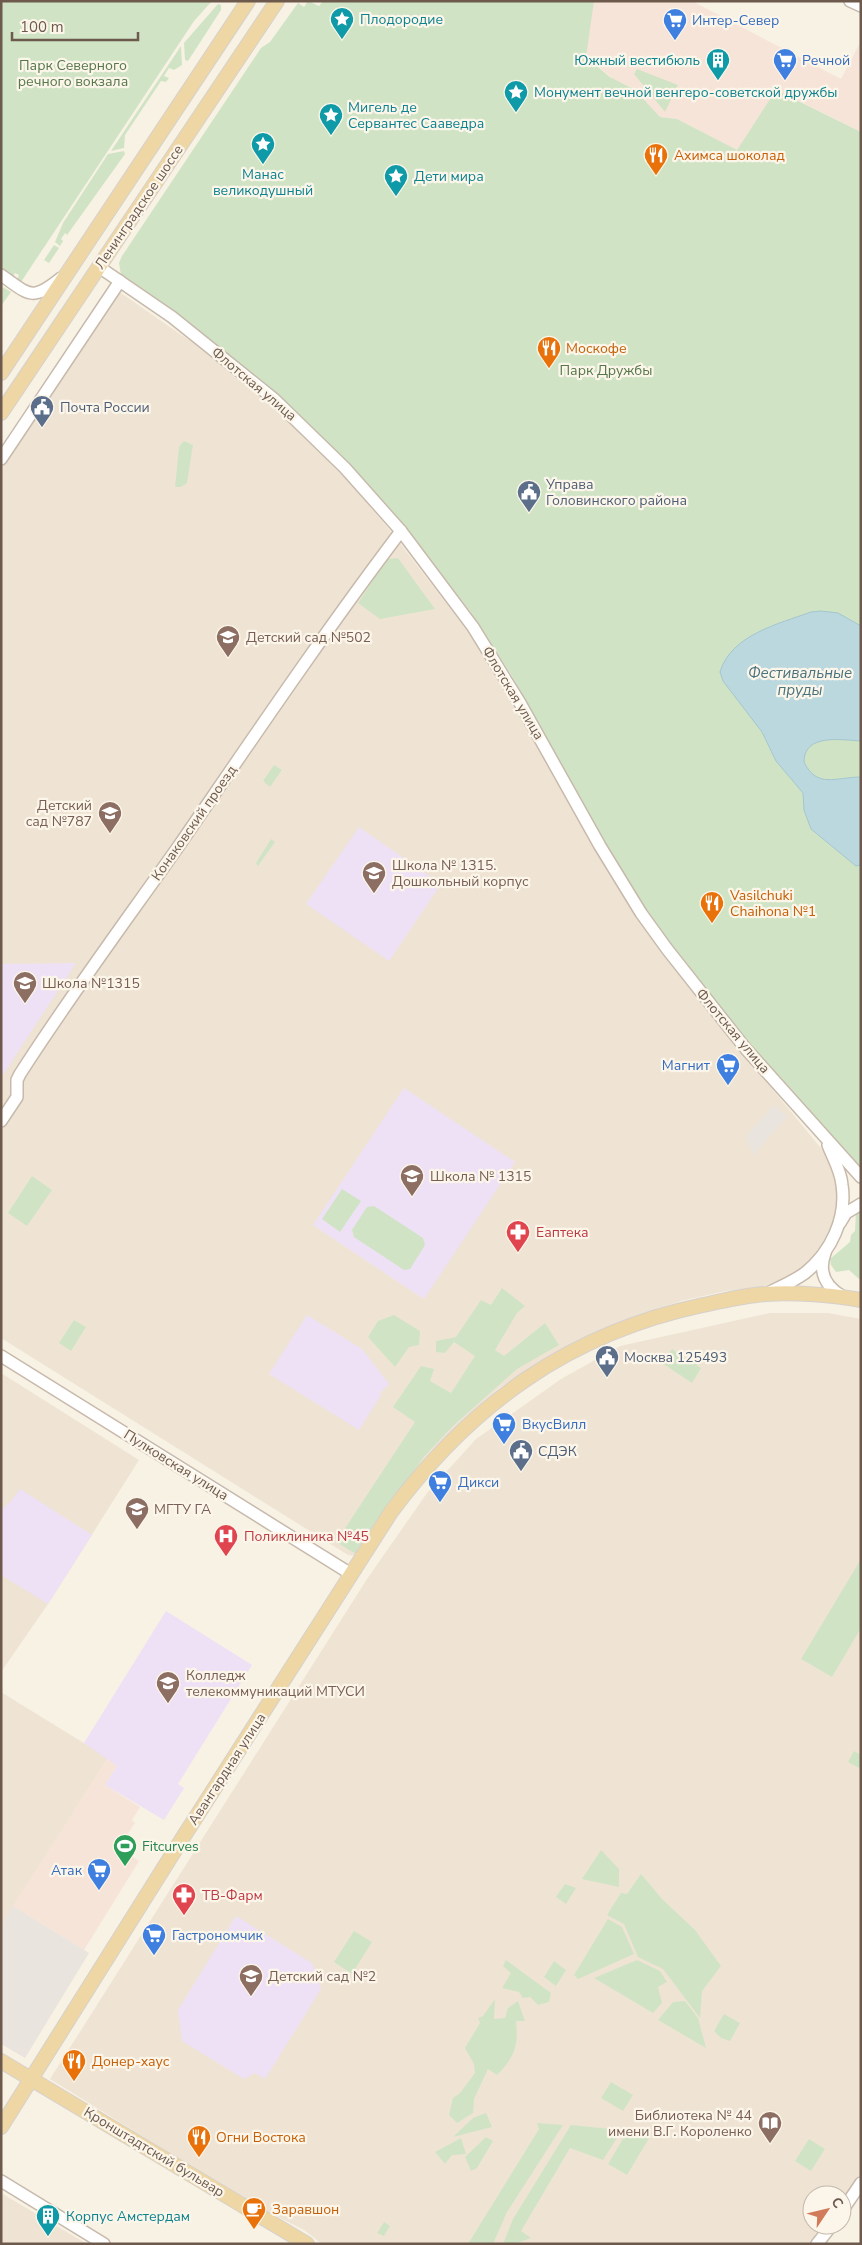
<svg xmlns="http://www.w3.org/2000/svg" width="862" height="2245" font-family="'Nunito Sans',sans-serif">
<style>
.residential{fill:#efe4d4}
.commercial{fill:#f7e4d9}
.industrial{fill:#e9e4de}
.education{fill:#eee1f5}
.green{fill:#d0e4c5}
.water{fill:#bcd8df;stroke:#a3c6cf}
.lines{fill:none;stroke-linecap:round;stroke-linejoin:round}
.minor-casing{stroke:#c7baac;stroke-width:14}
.major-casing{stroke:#d6d1cd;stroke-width:16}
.minor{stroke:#fff;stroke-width:11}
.major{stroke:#eed7a5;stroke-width:14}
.labels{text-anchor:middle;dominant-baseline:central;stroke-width:4.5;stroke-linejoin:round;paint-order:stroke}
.culture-label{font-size:14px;fill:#0d838f;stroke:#fcf6ea;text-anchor:start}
.shop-label{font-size:14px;fill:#366cbe;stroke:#fcf6ea;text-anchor:start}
.park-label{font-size:14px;fill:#55774a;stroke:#fcf6ea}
.food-label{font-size:14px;fill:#c56008;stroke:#fcf6ea;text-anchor:start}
.street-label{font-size:14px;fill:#6d5a4d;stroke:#fcf6ea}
.service-label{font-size:14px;fill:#4e5e75;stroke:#fcf6ea;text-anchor:start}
.education-label{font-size:14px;fill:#785e54;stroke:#fcf6ea;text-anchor:start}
.health-label{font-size:14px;fill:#be3a42;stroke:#fcf6ea;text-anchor:start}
.leisure-label{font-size:14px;fill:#27864d;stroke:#fcf6ea;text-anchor:start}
.water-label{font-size:15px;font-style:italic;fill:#4b737e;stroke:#fcf6ea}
</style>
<rect width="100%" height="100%" fill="#f8f2e4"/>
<g class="residential">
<path d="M121 293 193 343 276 410 348 481 393 534 477 644 519 713 597 851 643 926 686 984 825 1153 834 1168 839 1188 834 1225 825 1243 814 1258 787 1279 761 1287 726 1291 681 1301 633 1317 582 1338 537 1363 498 1389 460 1422 428 1454 403 1485 356 1556 348 1555 1 1338V465L114 296Z"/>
<path d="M770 1313H828L861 1319V2174L842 2202V2195H812V2225H826L811 2244H322L304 2230 249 2202 50 2079 367 1579 427 1493 476 1439 561 1379 620 1346Z"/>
<path d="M1 1373 139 1460 48 1604 1 1672Z"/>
<path d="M1 1692 108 1758 1 1926Z"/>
<path d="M1 2193 87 2244H1Z"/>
</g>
<g class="commercial">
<path d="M593 1H692L841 79 861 41V132L777 90 737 151 677 119 658 117 585 55Z"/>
<path d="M108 1758 117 1766 105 1785 140 1807 132 1820 135 1823 118 1848 139 1861 84 1950 13 1906Z"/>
</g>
<g class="industrial">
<path d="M774 1105 787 1117 753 1155 746 1136Z"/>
<path d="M13 1906 89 1953 25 2058 1 2044V1926Z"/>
</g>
<g class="education">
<path d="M359 827 441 884 389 961 306 904Z"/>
<path d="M76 963 23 1044 1 1078V964Z"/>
<path d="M404 1088 515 1162 424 1299 313 1225Z"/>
<path d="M307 1315 362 1349 389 1384 380 1393 381 1395 359 1430 269 1374Z"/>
<path d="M20 1489 92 1535 48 1604 1 1575V1510L11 1501Z"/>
<path d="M166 1611 252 1665 178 1784 184 1788 164 1820 105 1785 117 1766 84 1743Z"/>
<path d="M236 1916 312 1963 321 1989 265 2079 255 2073 244 2079 182 2041 178 2010Z"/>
</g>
<g class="green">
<path d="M1 1H212L194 21 21 282 17 280 19 275 15 273 13 277 1 269Z"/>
<path d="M308 1 319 6 323 1H594L586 57 610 77 635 90 660 117 677 119 737 150 776 90 861 132V1173L742 1035 693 975 647 913 598 832 512 676 470 611 405 527 349 464 296 411 210 339 121 275 119 263 122 256 261 48 270 42 298 3 304 7Z"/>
<path d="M218 4 221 5V10L188 61 185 60 184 43Z"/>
<path d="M181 46 182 65 174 70 169 68 164 76 169 78 166 82 161 81 125 135 124 148 111 151Z"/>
<path d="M637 69 678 85 665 112 634 74Z"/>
<path d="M124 151 125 154 67 235 65 233 61 239 63 241 60 246 55 242 63 223 108 154Z"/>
<path d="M54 245 59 248 49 263 44 260Z"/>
<path d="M1 286 11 292 1 306Z"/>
<path d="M184 441 193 445 187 483 181 487H175L179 447Z"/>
<path d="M398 558 435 609 380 619 358 603 387 559Z"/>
<path d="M274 765 282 770 270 787 263 781Z"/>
<path d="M271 839 275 842 258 866 256 863Z"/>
<path d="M32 1176 52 1190 27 1226 8 1213Z"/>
<path d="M342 1189 361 1201 340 1232 322 1219Z"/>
<path d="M374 1206 423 1238 425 1245 410 1269 404 1270 354 1237 352 1230 367 1207Z"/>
<path d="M861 1210V1279H859L849 1270 836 1272 831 1265 830 1259 850 1242 851 1235 855 1231 856 1212Z"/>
<path d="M502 1288 525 1306 517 1313 495 1350 504 1356 545 1323 559 1345 517 1369 453 1426 423 1458 356 1554 336 1542 415 1422 393 1407 421 1366 434 1369 430 1381 451 1393 475 1356 454 1342 445 1353 436 1352V1341L456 1337 481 1300 491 1305Z"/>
<path d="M394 1315 420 1331 419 1345 409 1347 395 1367 368 1337 378 1321Z"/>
<path d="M74 1320 86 1327 71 1351 59 1343Z"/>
<path d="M672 1349 691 1362 697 1354 703 1357 697 1366 701 1368 692 1383 662 1363Z"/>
<path d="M861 1559V1628L832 1677 801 1659Z"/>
<path d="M854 1751 861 1755V1769L848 1762Z"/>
<path d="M601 1850 619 1869V1887L582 1879Z"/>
<path d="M641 1874 662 1899 695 1930 721 1966 702 1991 700 2018 663 1969 638 1957 624 1924 607 1915 619 1896 621 1893 627 1894Z"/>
<path d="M565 1884 576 1888 566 1904 556 1897Z"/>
<path d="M608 1919 622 1927 634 1954 578 1979 574 1975Z"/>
<path d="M354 1931 372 1942 352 1974 334 1962Z"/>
<path d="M506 1960 551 1993 549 2002 538 2005 530 1997 523 1998 519 1992 502 1988 511 1973 503 1966Z"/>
<path d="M637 1960 660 1971 667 1982 658 1987 662 2003 653 2013 594 1978Z"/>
<path d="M554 1961 566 1970 556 1986 544 1977Z"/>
<path d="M495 1999 494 2019 505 2018 508 2008 518 2001 525 2021H516C519 2046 514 2058 497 2075L488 2069 474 2099 473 2113 457 2123 449 2115 453 2098 460 2093 475 2073 474 2064 465 2048 480 2023 478 2018 483 2016Z"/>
<path d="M685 2001 698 2018 706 2048 658 2020 673 2002Z"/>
<path d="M724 2014 740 2023 730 2041 721 2038 714 2031Z"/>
<path d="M611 2082 633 2095 623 2111 601 2098Z"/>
<path d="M486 2113 492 2127 453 2137 473 2118Z"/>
<path d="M537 2123 563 2125 507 2212 493 2244H468L539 2129Z"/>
<path d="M571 2125 622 2130 603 2160 570 2148 521 2231 531 2238 514 2244H503L513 2219Z"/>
<path d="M627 2132 651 2135 627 2175 608 2164Z"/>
<path d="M486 2137 493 2141 477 2168 471 2171 465 2157Z"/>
<path d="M461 2138 466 2154 452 2155 445 2164 435 2152Z"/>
<path d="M809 2139 825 2149 811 2171 795 2161Z"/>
<path d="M384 2222 390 2226 384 2236 377 2233Z"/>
</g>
<path class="water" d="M821 611 838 613 861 626V741C842 740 804 733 804 762 817 789 836 777 861 777V865L856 866 811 829 804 810 803 793 776 761 762 732 723 681 720 672C731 635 778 624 811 612Z"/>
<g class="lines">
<g class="minor-casing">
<g id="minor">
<path d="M850 1 861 6"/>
<path d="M99 267 172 317 274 399 345 468 401 531 473 627 520 703 600 846 641 913 667 949 746 1049 861 1177"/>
<path d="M1 275C30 295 31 302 61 278"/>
<path d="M1 459 120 281"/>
<path d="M1 1121 17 1097V1080L20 1074C70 996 125 922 178 847 251 741 323 634 401 531"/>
<path d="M840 1223 846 1213 861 1204"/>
<path d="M825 1253C818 1272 826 1287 842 1296"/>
<path d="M768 1293C780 1287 794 1281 805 1273 831 1252 847 1218 842 1185 841 1171 833 1158 828 1145"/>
<path d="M1 1356 351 1574"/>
<path d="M1 2181 104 2244"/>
<path d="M842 2211 861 2183"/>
<path d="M817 2244 832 2225"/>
</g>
</g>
<g class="major-casing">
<g id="major">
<path d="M1 373 248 1"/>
<path d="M1 413 277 1"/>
<path d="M1 2061 307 2244"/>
<path d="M1 2127 182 1839 391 1512C471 1404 570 1333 703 1305 723 1301 745 1295 766 1294 794 1292 833 1295 861 1300"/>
</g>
</g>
<use href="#minor" class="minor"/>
<use href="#major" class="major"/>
</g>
<defs>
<g id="sight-pin" transform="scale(1.25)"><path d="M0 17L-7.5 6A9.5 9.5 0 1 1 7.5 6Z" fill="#0f9aa8" stroke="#fcf6ea"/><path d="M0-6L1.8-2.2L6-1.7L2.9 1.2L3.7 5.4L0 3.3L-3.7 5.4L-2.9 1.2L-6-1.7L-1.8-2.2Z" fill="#fff"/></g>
<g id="supermarket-pin" transform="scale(1.25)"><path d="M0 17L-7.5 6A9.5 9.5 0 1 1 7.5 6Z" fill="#3f7fe0" stroke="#fcf6ea"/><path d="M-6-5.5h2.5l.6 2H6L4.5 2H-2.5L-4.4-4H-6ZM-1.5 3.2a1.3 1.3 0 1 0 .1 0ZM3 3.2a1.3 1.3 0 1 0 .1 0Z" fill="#fff"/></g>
<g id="building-pin" transform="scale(1.25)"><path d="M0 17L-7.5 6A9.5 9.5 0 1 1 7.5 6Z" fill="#0f9aa8" stroke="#fcf6ea"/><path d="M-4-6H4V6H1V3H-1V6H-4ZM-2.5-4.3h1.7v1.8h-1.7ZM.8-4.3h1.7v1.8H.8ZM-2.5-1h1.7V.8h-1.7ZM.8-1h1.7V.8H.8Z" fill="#fff"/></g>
<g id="restaurant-pin" transform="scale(1.25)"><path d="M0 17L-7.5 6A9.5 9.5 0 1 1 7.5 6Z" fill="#e8710a" stroke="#fcf6ea"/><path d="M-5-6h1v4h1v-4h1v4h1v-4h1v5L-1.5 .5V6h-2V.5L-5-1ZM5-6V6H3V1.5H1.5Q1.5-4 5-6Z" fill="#fff"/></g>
<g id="civic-pin" transform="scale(1.25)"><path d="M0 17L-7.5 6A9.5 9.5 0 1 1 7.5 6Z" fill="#5c6f8a" stroke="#fcf6ea"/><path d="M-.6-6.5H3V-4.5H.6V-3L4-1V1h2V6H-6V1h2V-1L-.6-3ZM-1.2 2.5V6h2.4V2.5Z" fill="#fff"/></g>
<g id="school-pin" transform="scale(1.25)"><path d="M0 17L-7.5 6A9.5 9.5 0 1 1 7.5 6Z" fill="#8d6e63" stroke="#fcf6ea"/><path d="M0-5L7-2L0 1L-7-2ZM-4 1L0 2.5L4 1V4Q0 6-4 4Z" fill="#fff"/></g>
<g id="pharmacy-pin" transform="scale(1.25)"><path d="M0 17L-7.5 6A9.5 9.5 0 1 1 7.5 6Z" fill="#e0444e" stroke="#fcf6ea"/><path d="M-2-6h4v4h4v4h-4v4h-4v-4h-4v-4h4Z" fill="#fff"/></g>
<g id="university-pin" transform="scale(1.25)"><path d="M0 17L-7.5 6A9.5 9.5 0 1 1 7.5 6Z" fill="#8d6e63" stroke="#fcf6ea"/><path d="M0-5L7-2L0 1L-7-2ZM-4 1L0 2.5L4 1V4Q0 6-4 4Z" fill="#fff"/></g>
<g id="hospital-pin" transform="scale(1.25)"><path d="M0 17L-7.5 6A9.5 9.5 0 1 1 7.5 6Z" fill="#e0444e" stroke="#fcf6ea"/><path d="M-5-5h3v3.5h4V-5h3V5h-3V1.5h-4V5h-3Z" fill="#fff"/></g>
<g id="stadium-pin" transform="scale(1.25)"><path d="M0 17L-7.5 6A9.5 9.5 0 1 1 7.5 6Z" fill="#2e9e5b" stroke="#fcf6ea"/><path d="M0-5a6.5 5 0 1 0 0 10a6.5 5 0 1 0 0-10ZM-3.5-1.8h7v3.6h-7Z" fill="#fff"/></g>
<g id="library-pin" transform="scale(1.25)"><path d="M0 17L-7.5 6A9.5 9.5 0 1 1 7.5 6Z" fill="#8d6e63" stroke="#fcf6ea"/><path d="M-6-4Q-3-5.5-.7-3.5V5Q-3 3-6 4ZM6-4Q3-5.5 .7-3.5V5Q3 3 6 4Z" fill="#fff"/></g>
<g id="cafe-pin" transform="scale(1.25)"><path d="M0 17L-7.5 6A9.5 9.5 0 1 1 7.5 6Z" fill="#e8710a" stroke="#fcf6ea"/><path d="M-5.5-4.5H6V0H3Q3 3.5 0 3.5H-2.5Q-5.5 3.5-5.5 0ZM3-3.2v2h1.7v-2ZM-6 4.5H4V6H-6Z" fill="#fff"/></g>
</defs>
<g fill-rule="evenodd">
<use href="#sight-pin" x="342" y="19"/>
<use href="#supermarket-pin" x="675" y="20"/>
<use href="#building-pin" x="718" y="60"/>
<use href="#supermarket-pin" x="785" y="60"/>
<use href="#sight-pin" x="516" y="92"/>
<use href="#sight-pin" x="331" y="115"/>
<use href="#sight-pin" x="263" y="144"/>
<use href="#restaurant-pin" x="656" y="155"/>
<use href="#sight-pin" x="396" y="176"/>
<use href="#restaurant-pin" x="549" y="348"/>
<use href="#civic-pin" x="42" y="407"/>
<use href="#civic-pin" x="529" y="492"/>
<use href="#school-pin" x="228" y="637"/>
<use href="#school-pin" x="110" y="813"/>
<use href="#school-pin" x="374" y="873"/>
<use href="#restaurant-pin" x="712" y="903"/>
<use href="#school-pin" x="25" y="983"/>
<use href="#supermarket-pin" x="728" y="1065"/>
<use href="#school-pin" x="412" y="1176"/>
<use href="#pharmacy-pin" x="518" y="1232"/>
<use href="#civic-pin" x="607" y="1357"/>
<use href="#supermarket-pin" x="504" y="1424"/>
<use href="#civic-pin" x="521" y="1451"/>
<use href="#supermarket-pin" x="440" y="1482"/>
<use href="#university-pin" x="137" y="1509"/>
<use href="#hospital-pin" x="226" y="1536"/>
<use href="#university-pin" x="168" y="1683"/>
<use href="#stadium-pin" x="125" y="1846"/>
<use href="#supermarket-pin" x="99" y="1870"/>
<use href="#pharmacy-pin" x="184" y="1895"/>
<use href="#supermarket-pin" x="154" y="1935"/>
<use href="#school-pin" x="251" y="1976"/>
<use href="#restaurant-pin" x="74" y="2061"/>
<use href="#library-pin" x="770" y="2123"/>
<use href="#restaurant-pin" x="199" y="2137"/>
<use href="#cafe-pin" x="254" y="2209"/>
<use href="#building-pin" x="48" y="2216"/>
</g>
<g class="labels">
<g class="culture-label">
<text x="360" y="19">Плодородие</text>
<text x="700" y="60" text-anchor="end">Южный вестибюль</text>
<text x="534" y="92">Монумент вечной венгеро-советской дружбы</text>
<text x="348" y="107">Мигель де<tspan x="348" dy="16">Сервантес Сааведра</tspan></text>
<text x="263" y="174" text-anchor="middle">Манас<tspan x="263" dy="16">великодушный</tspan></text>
<text x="414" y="176">Дети мира</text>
<text x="66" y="2216">Корпус Амстердам</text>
</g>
<g class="shop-label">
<text x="692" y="20">Интер-Север</text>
<text x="802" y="60">Речной</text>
<text x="710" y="1065" text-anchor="end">Магнит</text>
<text x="522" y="1424">ВкусВилл</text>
<text x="458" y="1482">Дикси</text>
<text x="82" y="1870" text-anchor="end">Атак</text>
<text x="172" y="1935">Гастрономчик</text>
</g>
<g class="park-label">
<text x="73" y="65">Парк Северного<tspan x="73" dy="16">речного вокзала</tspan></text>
<text x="606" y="370">Парк Дружбы</text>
</g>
<g class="food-label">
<text x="674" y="155">Ахимса шоколад</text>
<text x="566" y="348">Москофе</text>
<text x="730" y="895">Vasilchuki<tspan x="730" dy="16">Chaihona №1</tspan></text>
<text x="92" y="2061">Донер-хаус</text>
<text x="216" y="2137">Огни Востока</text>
<text x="272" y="2209">Заравшон</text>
</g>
<g class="street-label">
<text transform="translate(139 207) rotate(-56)">Ленинградское шоссе</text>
<text transform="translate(254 384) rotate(40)">Флотская улица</text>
<text transform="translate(513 693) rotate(59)">Флотская улица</text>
<text transform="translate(194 823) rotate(-55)">Конаковский проезд</text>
<text transform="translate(733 1031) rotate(50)">Флотская улица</text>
<text transform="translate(176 1465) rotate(32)">Пулковская улица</text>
<text transform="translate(227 1769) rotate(-57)">Авангардная улица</text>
<text transform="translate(154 2152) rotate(31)">Кронштадтский бульвар</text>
</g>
<g class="service-label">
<text x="60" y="407">Почта России</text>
<text x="546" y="484">Управа<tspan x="546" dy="16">Головинского района</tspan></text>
<text x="624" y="1357">Москва 125493</text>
<text x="538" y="1451">СДЭК</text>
</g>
<g class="education-label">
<text x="246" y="637">Детский сад №502</text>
<text x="92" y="805" text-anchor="end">Детский<tspan x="92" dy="16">сад №787</tspan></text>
<text x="392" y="865">Школа № 1315.<tspan x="392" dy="16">Дошкольный корпус</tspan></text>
<text x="42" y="983">Школа №1315</text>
<text x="430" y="1176">Школа № 1315</text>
<text x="154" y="1509">МГТУ ГА</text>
<text x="186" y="1675">Колледж<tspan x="186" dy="16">телекоммуникаций МТУСИ</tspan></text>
<text x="268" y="1976">Детский сад №2</text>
<text x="752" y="2115" text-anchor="end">Библиотека № 44<tspan x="752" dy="16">имени В.Г. Короленко</tspan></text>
</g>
<g class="health-label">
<text x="536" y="1232">Еаптека</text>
<text x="244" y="1536">Поликлиника №45</text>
<text x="202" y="1895">ТВ-Фарм</text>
</g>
<g class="leisure-label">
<text x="142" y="1846">Fitcurves</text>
</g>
<g class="water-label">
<text x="800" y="673">Фестивальные<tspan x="800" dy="17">пруды</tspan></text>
</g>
</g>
<rect width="862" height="2245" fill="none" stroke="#6d5a4d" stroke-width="5"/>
<g transform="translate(827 2210) rotate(55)"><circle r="24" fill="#fcf6ea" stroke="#c3b8ab"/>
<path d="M0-4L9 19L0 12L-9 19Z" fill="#d27b5a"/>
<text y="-8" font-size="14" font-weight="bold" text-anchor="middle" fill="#6d5a4d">С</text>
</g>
<path d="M12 32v8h126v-8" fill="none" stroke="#6d5a4d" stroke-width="2.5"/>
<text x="20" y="32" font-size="15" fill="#6d5a4d" stroke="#fcf6ea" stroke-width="4" paint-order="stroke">100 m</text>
</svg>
